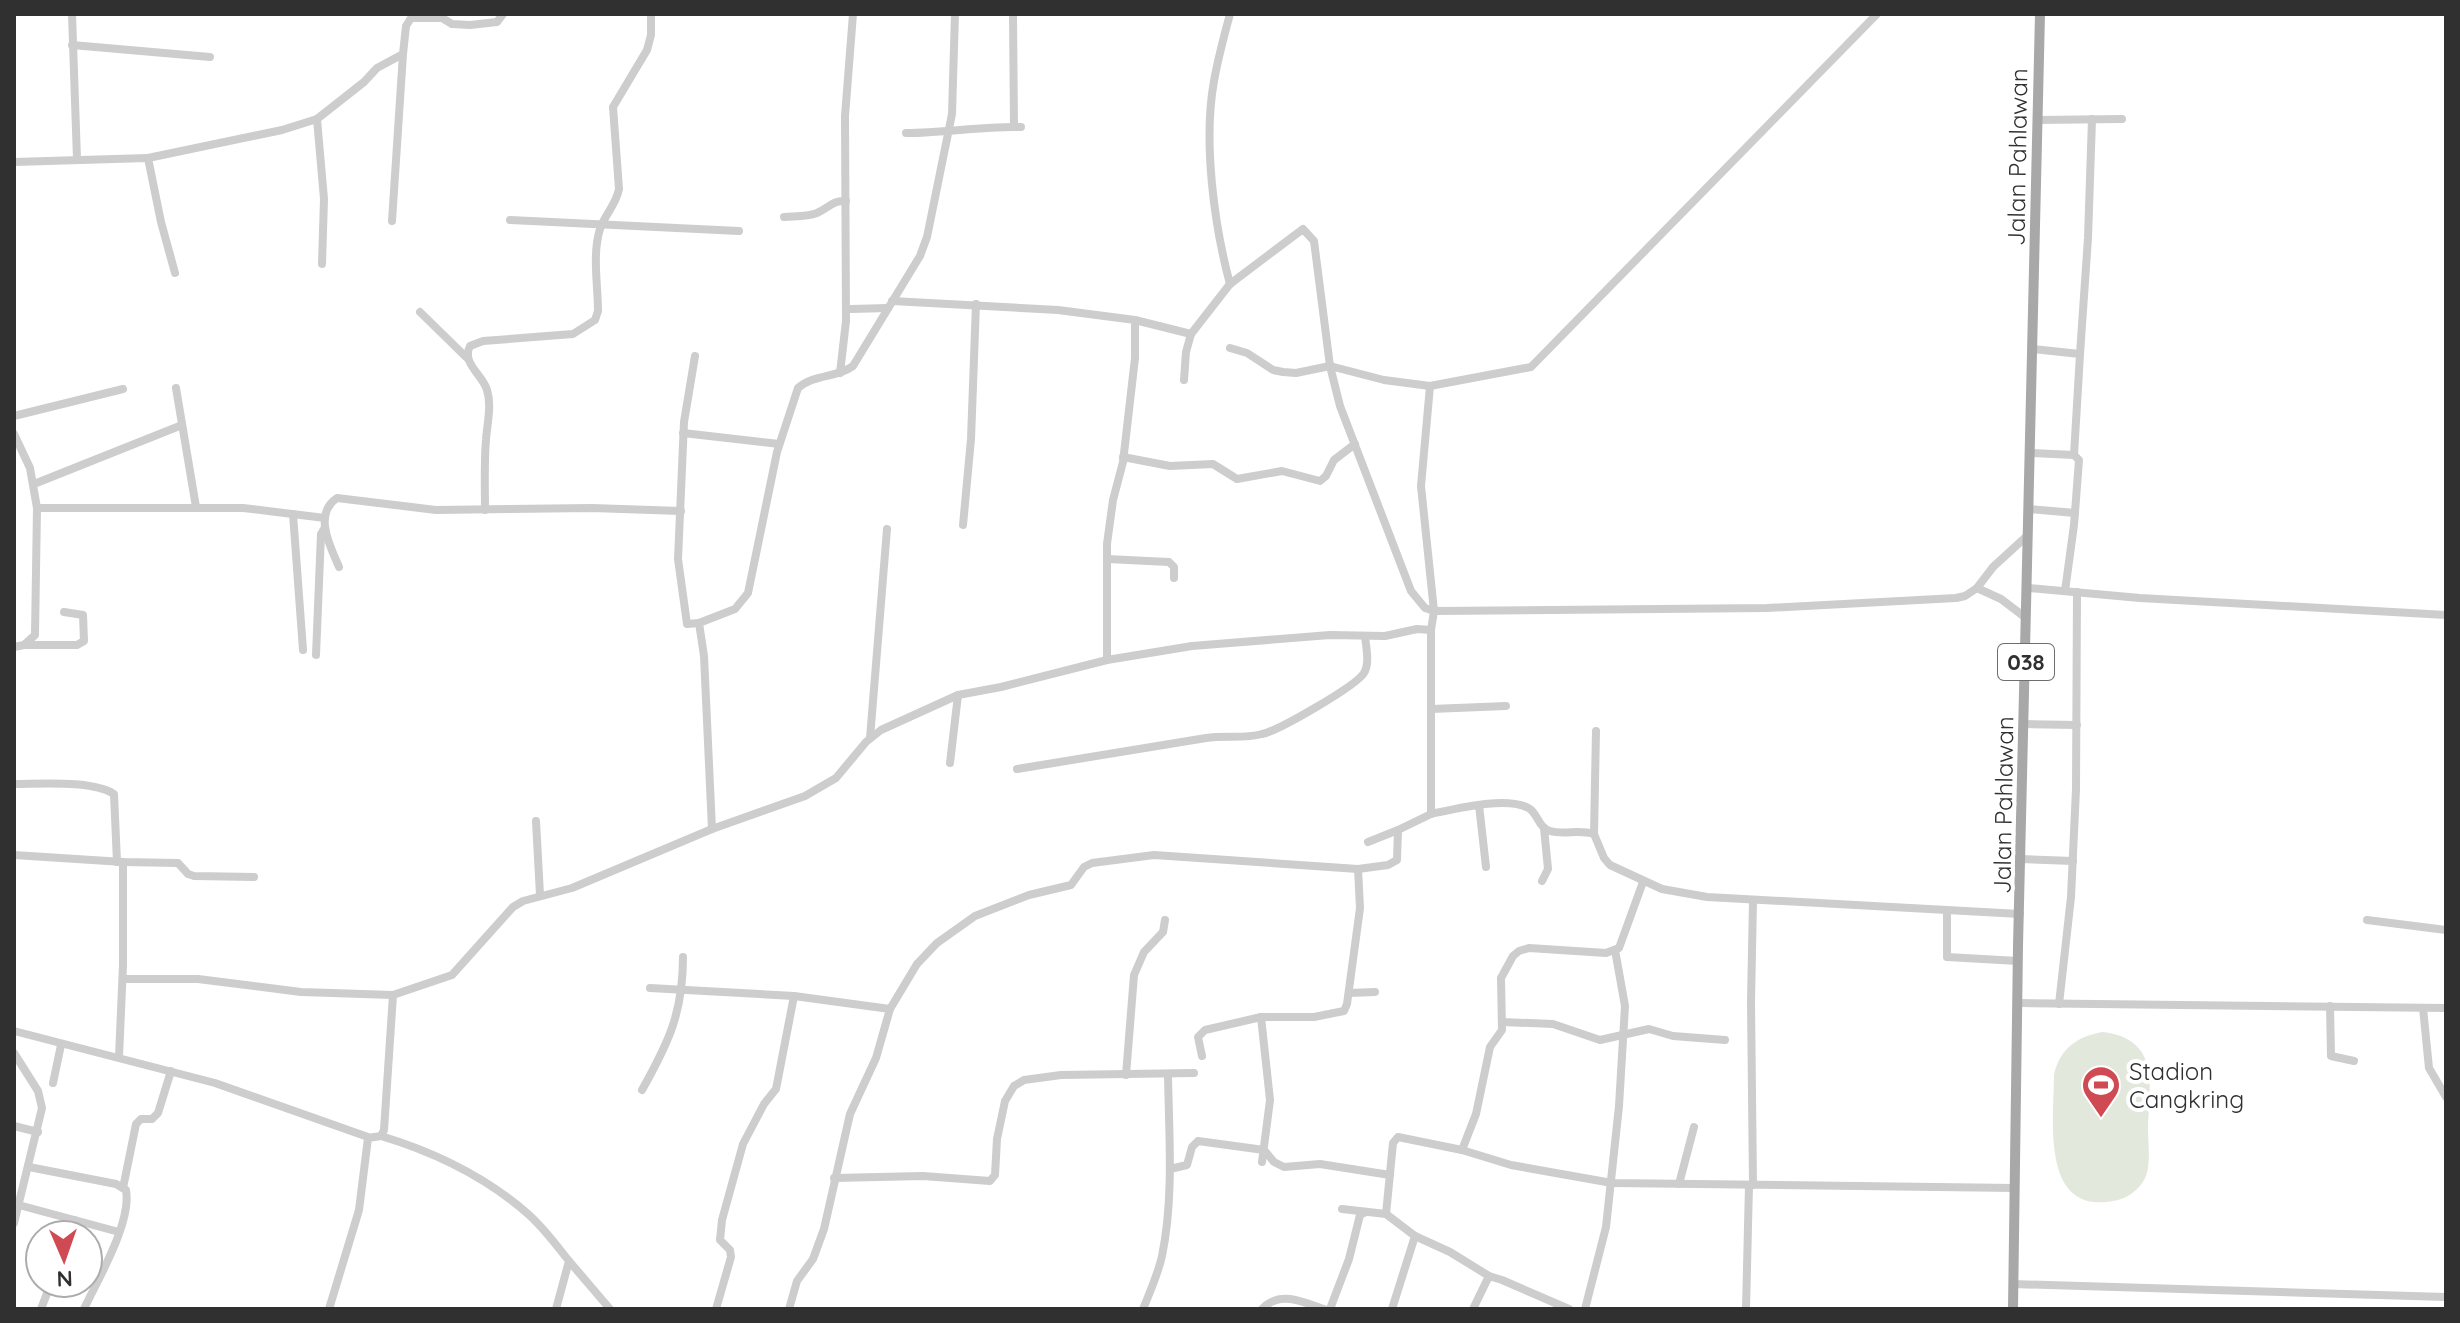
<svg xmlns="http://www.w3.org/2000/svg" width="2460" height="1323" font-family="Quicksand,sans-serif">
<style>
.green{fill:#e3e8dd}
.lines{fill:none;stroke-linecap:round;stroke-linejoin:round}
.minor{stroke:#cdcdcd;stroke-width:8}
.major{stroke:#a8a8a8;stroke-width:10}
.labels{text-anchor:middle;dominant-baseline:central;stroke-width:8;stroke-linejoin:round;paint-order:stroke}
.shield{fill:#fff;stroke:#6e6e6e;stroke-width:2}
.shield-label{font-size:22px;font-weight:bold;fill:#303030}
.street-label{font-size:24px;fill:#303030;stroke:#fff}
.poi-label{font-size:24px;fill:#303030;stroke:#fff;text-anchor:start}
</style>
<rect width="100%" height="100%" fill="#fff"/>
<path class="green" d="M2103 1032C2160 1039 2150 1085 2148 1128 2148 1142 2151 1163 2146 1176 2140 1190 2127 1199 2113 1201 2040 1215 2054 1118 2054 1075 2060 1048 2078 1036 2103 1032Z"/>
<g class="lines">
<g class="minor">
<path d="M72 14 77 159"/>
<path d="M1013 14 1014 127"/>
<path d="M72 45 210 57"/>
<path d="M317 119 324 199 322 264"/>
<path d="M2038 120 2122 119"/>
<path d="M906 133C945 133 982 126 1021 127"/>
<path d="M148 158 282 130 317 119 364 82 377 68 403 54 406 26 411 18H442L452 24 470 25 497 22 503 14"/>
<path d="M14 162 148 158 161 222 175 273"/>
<path d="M784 217C795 216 806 217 817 213 829 208 832 200 846 201"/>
<path d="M510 220 739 231"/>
<path d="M392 221 403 54"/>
<path d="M1230 284C1214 225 1203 141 1214 81 1218 58 1224 36 1230 14"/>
<path d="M892 301 1058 310 1135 320V358L1123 462 1113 500 1107 544V660"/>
<path d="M851 309 888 308"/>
<path d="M420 312 467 358"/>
<path d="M1135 320 1191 334"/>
<path d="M1230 348 1247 353 1273 370 1283 372 1296 373 1330 366 1384 380 1430 386 1531 367 1877 14"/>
<path d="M2033 349 2080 354 2074 455"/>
<path d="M2080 354 2088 238 2092 119"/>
<path d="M695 356 684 422 681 491 678 559 687 624 699 623"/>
<path d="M840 373 846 321 845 116 853 14"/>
<path d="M1184 380 1186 352 1191 334 1230 284 1303 229 1314 241 1330 366 1340 406 1411 591 1425 608 1434 611 1767 608 1956 598 1965 596 1977 588 2001 599 2026 618"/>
<path d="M1430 386 1421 486 1434 611 1431 630V814C1455 809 1509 795 1530 809 1538 815 1539 828 1550 831 1565 835 1579 829 1594 834L1604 858 1610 865 1662 889 1707 897 2020 914"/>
<path d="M176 388 196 507"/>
<path d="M14 416 123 389"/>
<path d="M683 433 779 444"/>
<path d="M14 434 30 468 37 508 35 635 24 645 14 647"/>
<path d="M2030 453 2074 455 2079 460 2074 525 2065 591"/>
<path d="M1123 457 1170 466 1213 464 1237 479 1282 471 1320 481 1326 476 1334 460 1355 444"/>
<path d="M34 484 182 425"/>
<path d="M37 508H243L325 518"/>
<path d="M2029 509 2075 513"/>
<path d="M485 510C485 487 484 463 486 440 487 424 492 406 487 390 483 375 461 363 470 346L483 341 573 334 595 320 598 311C598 286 592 254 600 229 605 214 616 205 619 189L613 107 647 50 651 35V14"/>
<path d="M293 514 303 650"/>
<path d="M963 525 971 439 976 304"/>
<path d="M1107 559 1169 562 1174 567V578"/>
<path d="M339 567C330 546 313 514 337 498L436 510 592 508 681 511"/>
<path d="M1977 588 1993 567 2028 535"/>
<path d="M2028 588 2140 598 2446 615"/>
<path d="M25 645H77L84 641 83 615 64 612"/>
<path d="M316 655 321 534 324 529"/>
<path d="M1431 709 1506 706"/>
<path d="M2025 724 2077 725"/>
<path d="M870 738 887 529"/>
<path d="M950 763 958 695"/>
<path d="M1017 769 1206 738C1225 735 1244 739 1262 734 1278 731 1356 686 1364 673 1370 663 1366 647 1365 636"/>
<path d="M14 784C41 784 92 780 114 794L117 862"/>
<path d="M1479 805 1486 867"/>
<path d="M536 821 540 895"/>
<path d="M712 829 704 656 699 623 735 609 748 593 777 452 798 388C814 374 837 378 853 366L920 256 927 237 952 114 955 14"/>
<path d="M1594 834 1596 731"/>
<path d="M1368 842 1398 830"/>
<path d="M14 855 123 862 178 863 188 874 194 876 254 877"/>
<path d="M2021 859 2073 861"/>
<path d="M1542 881 1548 869 1544 828"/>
<path d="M1947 911V957L2018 961"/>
<path d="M2367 920 2446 930"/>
<path d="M123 979H198L301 992 393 995"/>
<path d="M650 988 794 996 890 1009"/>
<path d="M1349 993 1375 992"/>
<path d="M2019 1003 2446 1008"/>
<path d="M2059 1004 2071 897 2076 789 2077 592"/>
<path d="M2330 1006 2331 1056 2354 1061"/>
<path d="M2423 1008 2429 1068 2446 1097"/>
<path d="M1261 1017 1270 1100 1262 1162"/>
<path d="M1502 1022 1553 1024 1600 1040 1649 1029 1673 1036 1725 1040"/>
<path d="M14 1031 215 1083 368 1137"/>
<path d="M14 1053 38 1091 42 1108 14 1223"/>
<path d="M1202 1056 1198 1037 1205 1030 1261 1017H1314L1344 1011 1347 1004 1360 908 1358 869"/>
<path d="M119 1057 123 965V862"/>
<path d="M1126 1075 1134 975 1144 952 1163 932 1165 920"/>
<path d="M53 1083 61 1045"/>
<path d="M642 1090C669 1042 683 1012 683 957"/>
<path d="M14 1126 38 1132"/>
<path d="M381 1136C434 1152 486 1177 528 1214 544 1228 556 1245 569 1261L556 1309"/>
<path d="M1462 1150 1476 1114 1490 1047 1502 1030 1501 978 1513 956 1519 951 1529 948 1606 953 1619 948 1643 882"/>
<path d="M29 1167 116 1184 126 1190C132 1222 98 1279 84 1309"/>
<path d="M1170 1169 1187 1165 1192 1147 1198 1141 1264 1150 1274 1162 1284 1167 1320 1164 1390 1175"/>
<path d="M834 1178 923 1176 990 1181 995 1175 997 1139 1005 1101 1014 1086 1024 1080 1061 1075 1194 1073"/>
<path d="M1679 1184 1694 1127"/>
<path d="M1753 1185 1751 1002 1753 901"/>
<path d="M123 1188 136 1124 141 1119H152L158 1113 171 1071"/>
<path d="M15 1204 119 1232"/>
<path d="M1342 1209 1386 1214"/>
<path d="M70 1235 75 1220"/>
<path d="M1415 1236 1450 1252 1489 1276"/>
<path d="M569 1261 610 1309"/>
<path d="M2013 1284 2446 1297"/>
<path d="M41 1309 51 1283"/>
<path d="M329 1309 359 1210 368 1138 381 1136 384 1130 393 995 452 975 513 907 523 901 572 888 712 829 805 796 836 778 866 742 881 730 958 695 1001 687 1107 660 1192 646 1330 635 1385 636 1417 629 1431 630"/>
<path d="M716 1309 731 1257 730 1250 720 1240 722 1220 743 1144 764 1104 776 1089 794 996"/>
<path d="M789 1309 797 1281 813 1259 824 1229 850 1114 876 1058 890 1009 917 964 937 943 975 916 1029 895 1071 885 1084 867 1092 863 1154 855 1358 869 1388 865 1397 860 1398 830 1431 814"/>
<path d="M1143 1309C1150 1292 1158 1274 1162 1256 1174 1198 1169 1135 1168 1075"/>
<path d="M1262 1309C1280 1290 1302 1302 1324 1309"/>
<path d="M1330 1309 1349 1259 1360 1215 1366 1212"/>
<path d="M1392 1309 1415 1236 1386 1214 1393 1143 1398 1137 1462 1150 1511 1165 1612 1183 2015 1188"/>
<path d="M1473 1309 1489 1276 1502 1280 1569 1309"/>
<path d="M1585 1309 1606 1227 1619 1106 1625 1006 1615 950"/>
<path d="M1746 1309 1749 1185"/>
</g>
<path class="major" d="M2013 1309 2018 946 2040 14"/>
</g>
<defs>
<g id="stadium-pin" transform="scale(2)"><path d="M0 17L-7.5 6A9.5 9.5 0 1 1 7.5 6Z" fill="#cf4a53" stroke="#fff"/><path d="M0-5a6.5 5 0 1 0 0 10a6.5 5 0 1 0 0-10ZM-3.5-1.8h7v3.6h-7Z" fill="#fff"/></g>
</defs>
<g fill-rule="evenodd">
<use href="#stadium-pin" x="2101" y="1085"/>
</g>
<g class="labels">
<rect class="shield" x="1998" y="644" width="56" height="36" rx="6"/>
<g class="shield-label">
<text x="2026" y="662">038</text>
</g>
<g class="street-label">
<text transform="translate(2017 157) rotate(-89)">Jalan Pahlawan</text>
<text transform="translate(2003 805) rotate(-89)">Jalan Pahlawan</text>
</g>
<g class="poi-label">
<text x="2129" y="1071">Stadion<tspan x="2129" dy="28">Cangkring</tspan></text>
</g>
</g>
<rect width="2460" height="1323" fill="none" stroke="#303030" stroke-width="32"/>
<g transform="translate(64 1259) rotate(178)"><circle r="38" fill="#ffffff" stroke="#acacac" stroke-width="2"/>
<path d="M0-6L14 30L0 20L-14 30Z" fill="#cf4a53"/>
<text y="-12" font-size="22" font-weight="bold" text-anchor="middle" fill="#303030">N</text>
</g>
</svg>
